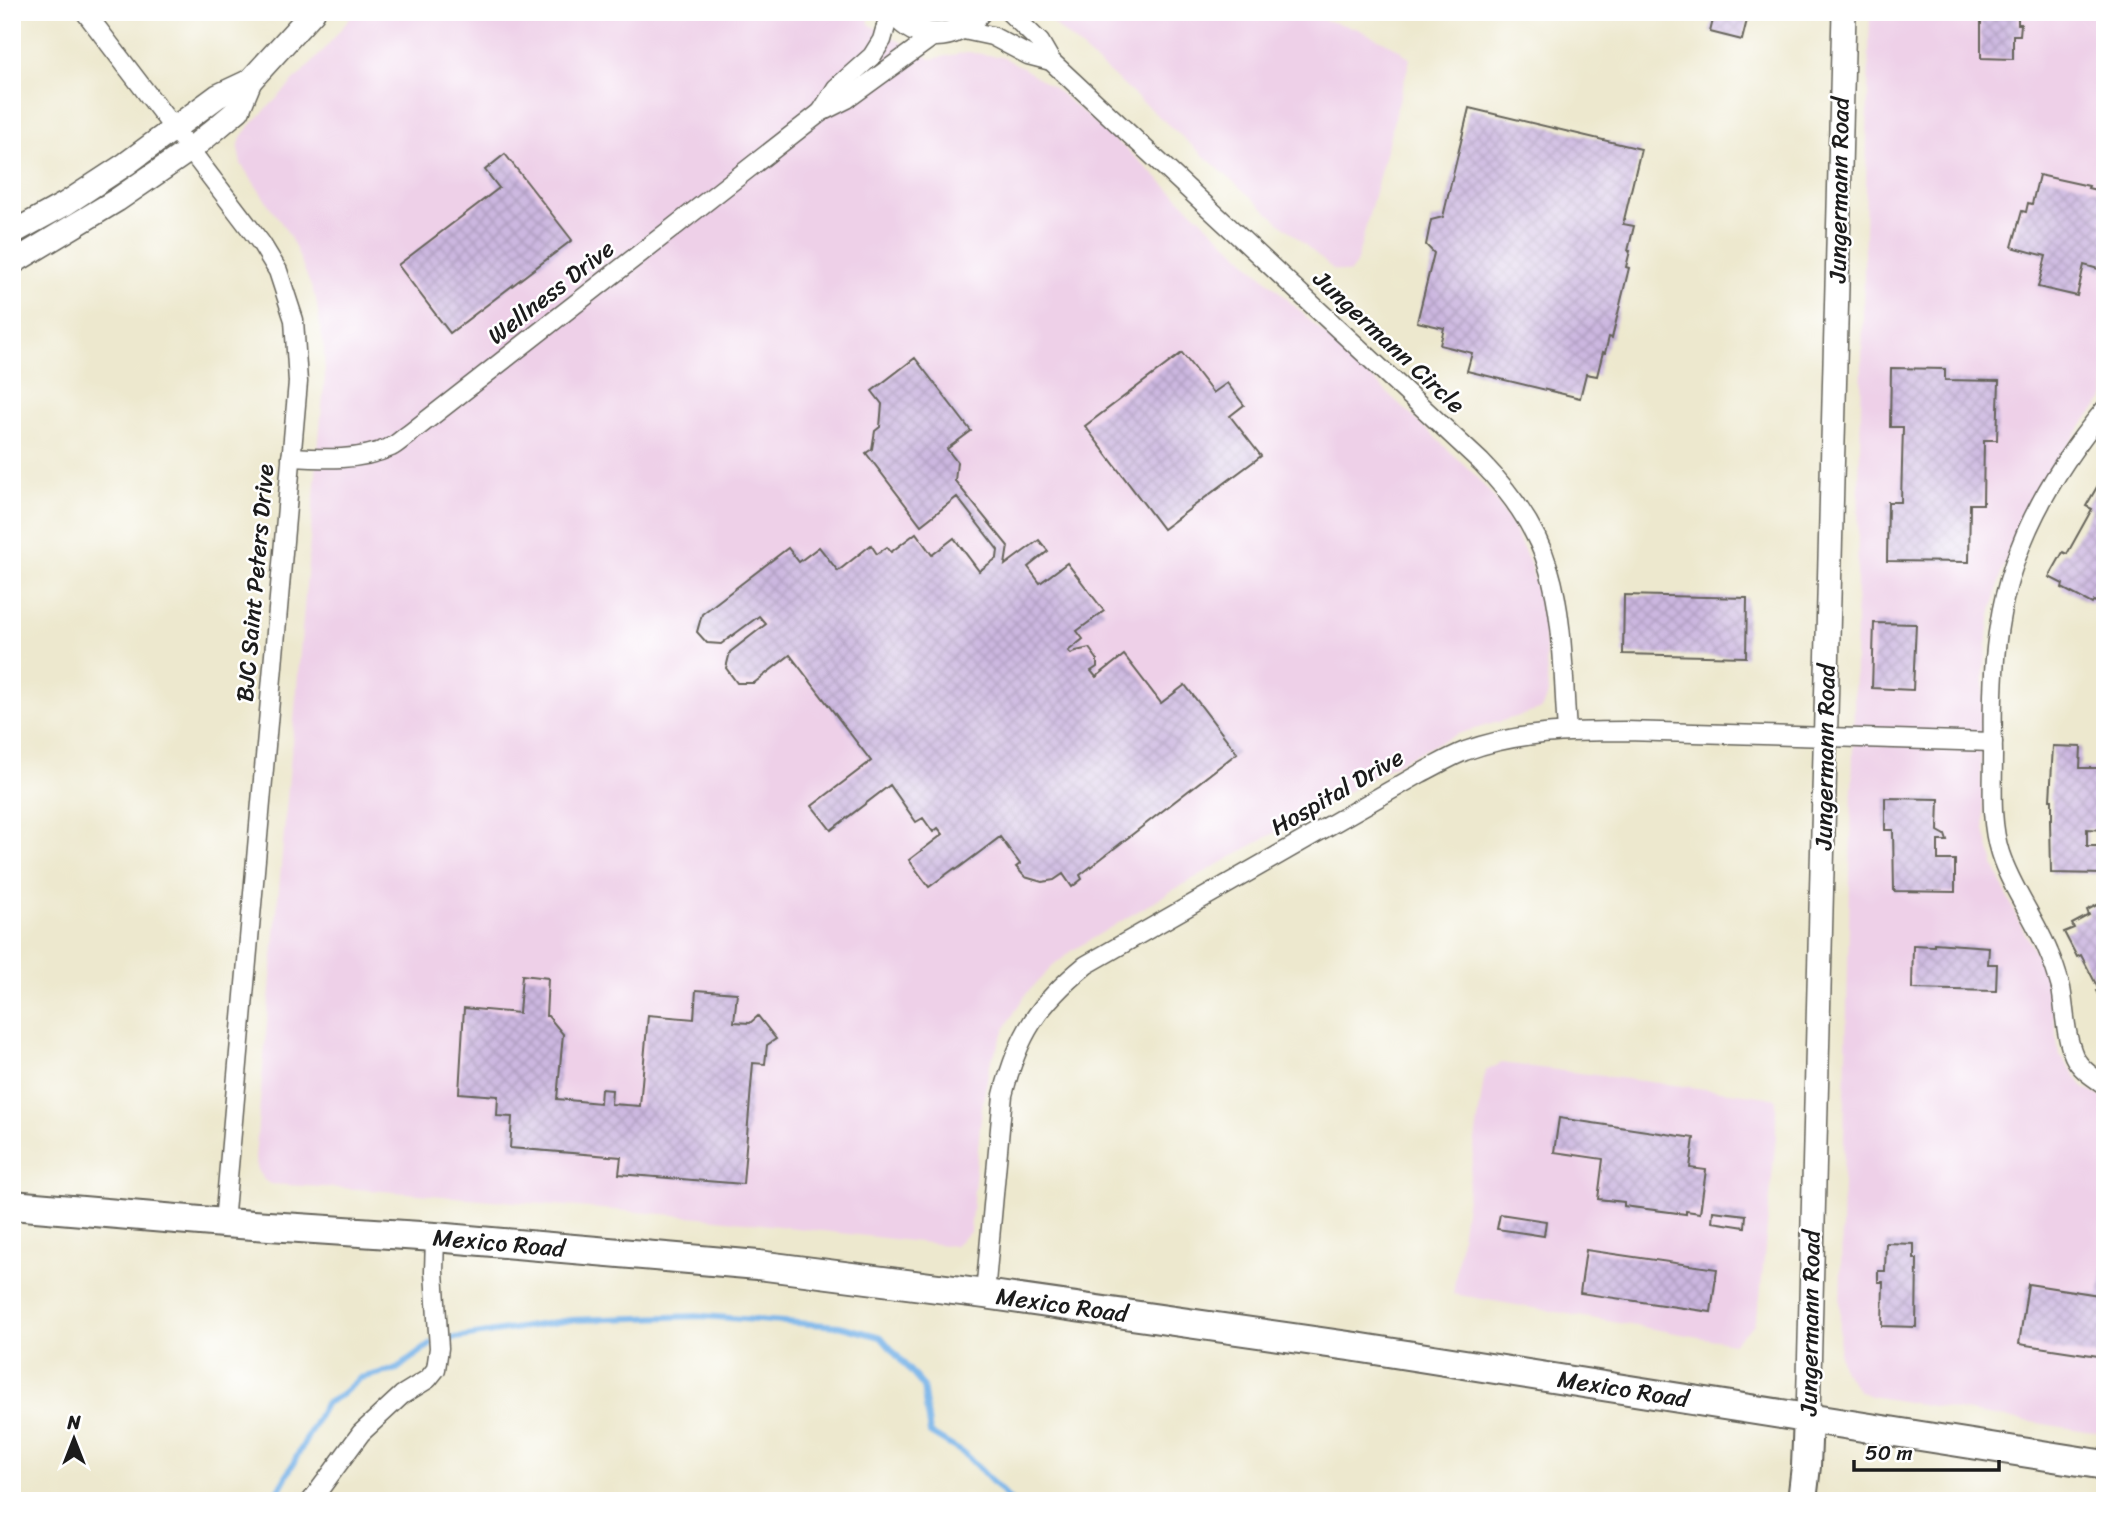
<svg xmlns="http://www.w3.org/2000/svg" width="2117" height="1513" font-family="Sriracha,sans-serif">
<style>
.built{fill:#eed0e8}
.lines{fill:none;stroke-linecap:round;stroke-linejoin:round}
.stream{stroke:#77b3e8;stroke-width:6}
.building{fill:url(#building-cross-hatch)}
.minor-casing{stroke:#65635a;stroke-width:21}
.tertiary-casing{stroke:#65635a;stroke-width:26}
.primary-casing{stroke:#65635a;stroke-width:32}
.minor{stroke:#fff;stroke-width:18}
.tertiary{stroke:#fff;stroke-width:23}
.primary{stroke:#fff;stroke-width:28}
.labels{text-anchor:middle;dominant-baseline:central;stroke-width:5;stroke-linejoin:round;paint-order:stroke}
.street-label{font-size:24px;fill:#1c1c1c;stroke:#fff}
</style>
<defs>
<pattern id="building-cross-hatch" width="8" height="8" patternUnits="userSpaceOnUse" patternTransform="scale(1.75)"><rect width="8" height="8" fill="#ccb7e0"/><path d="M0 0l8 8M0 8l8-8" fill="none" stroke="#af9dc0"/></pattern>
</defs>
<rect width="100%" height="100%" fill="#fff"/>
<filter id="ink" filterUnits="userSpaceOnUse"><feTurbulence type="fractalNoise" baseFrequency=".0143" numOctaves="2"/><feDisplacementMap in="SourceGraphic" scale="14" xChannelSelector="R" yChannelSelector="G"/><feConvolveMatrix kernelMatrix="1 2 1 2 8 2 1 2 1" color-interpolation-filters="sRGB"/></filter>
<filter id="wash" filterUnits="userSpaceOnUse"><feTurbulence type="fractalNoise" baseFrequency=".00686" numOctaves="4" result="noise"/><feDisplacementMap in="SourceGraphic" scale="28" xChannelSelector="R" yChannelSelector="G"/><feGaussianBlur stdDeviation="1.57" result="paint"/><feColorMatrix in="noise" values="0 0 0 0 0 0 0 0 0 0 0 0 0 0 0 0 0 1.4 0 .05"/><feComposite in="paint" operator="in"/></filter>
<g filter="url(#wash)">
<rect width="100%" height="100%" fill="#ede8ce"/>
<g class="built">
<path d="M355 12H868L869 24 931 59 968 52 1002 57 1020 66 1054 88 1134 156 1471 471 1492 495 1510 522 1531 565 1544 623 1548 693 1546 701 1540 710 1457 734 1403 760 1168 893 1073 950 1052 967 1025 995 1015 1011 1006 1027 990 1064 982 1107 970 1232 954 1246 700 1217 357 1189 270 1184 264 1180 258 1170 255 1158 320 428 325 375 324 349 316 299 296 249 286 230 241 164 238 149 241 137 248 128 323 51Z"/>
<path d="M1042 12H1293L1356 28 1399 49 1410 59 1356 264 1349 273 1334 270 1043 15Z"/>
<path d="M1870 12H2105V398L2084 423 2033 497 2016 534 2002 571 1990 620 1984 671 1981 772 1985 830 1994 865 2018 920 2040 961 2050 993 2059 1054 2085 1088 2105 1099V1434L1870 1396 1859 1391 1842 1369 1839 1354Z"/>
<path d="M1501 1063 1776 1098V1137L1760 1298 1754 1324 1733 1343 1453 1294 1485 1071Z"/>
</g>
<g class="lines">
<g class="stream">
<path d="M449 1339 571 1320 702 1316 839 1326 881 1337 923 1386 930 1433 965 1454 1011 1501"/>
<path d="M273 1501 325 1404 341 1395 360 1378 397 1369 431 1344"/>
</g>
</g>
<g id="blocks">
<g class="building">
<path d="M1715 12H1749L1742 40 1710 32Z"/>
<path d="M1981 12H2018V24H2021L2020 35H2013V59L1981 58Z"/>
<path d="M1469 108 1641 149 1623 224 1634 226 1628 251H1630L1626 267 1629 268 1612 338 1609 337 1605 353 1603 352 1597 376 1586 374 1580 398 1467 371 1472 353 1440 345 1444 328 1417 322 1434 253 1426 245 1431 220 1443 217Z"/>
<path d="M505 154 572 240 450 333 398 265 499 188 485 170Z"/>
<path d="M2039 175 2089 186 2088 188 2105 192V208L2101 222 2105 223 2102 232H2105V259L2102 270 2084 265 2077 296 2038 287 2046 256 2012 247 2022 211 2026 212 2028 203 2032 204Z"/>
<path d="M1182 353 1213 393 1227 383 1244 405 1230 416 1261 456 1163 529 1085 426Z"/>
<path d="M915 358 971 431 947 449 957 462 955 481 1008 546 1005 565 1039 540 1048 551 1028 567 1040 583 1067 563 1104 611 1077 631 1083 639 1068 651 1071 654 1076 651 1089 648 1097 659V667L1091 671 1096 677 1124 655 1161 703 1185 685 1237 753 1080 875 1082 879 1072 887 1063 874 1054 880 1042 882 1025 877 1016 867 1020 864 1000 837 956 870 955 868 929 887 909 860 943 834 938 828 933 832 923 818 916 822 890 785 831 830 812 806 871 761 790 655 754 683H737L726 668 730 652 766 624 759 616 721 644 707 643 697 632 702 614 788 548 799 562 819 547 838 571 871 545 877 554 887 547 891 552 916 533 932 555 954 538 979 571 997 558 998 550 957 497 921 525 866 453 872 449 875 431 880 427 882 404 872 391Z"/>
<path d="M1891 368 1945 369V380L1999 381 1997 440H1984L1983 504H1970L1969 562 1887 561 1888 502H1901L1903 427H1890Z"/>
<path d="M2105 485V604L2104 606 2094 601 2092 604 2062 588 2063 584 2049 577 2063 552 2067 554 2092 509 2086 506 2097 487 2102 490Z"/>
<path d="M1624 595 1747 598 1746 657 1623 654Z"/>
<path d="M1874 623 1916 624 1913 690 1872 688Z"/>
<path d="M2053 746 2081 747 2080 768H2105V830L2087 829V846H2105V874L2051 873 2050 819H2052V800H2050Z"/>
<path d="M1885 798 1939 799 1938 831 1945 835 1947 841H1938V860H1955V892L1894 891 1893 830H1885Z"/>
<path d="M2101 903 2103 906 2105 905V1006L2097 991 2099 990 2081 955 2077 957 2064 932 2074 928 2072 924 2089 915 2087 910Z"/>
<path d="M1934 943 1989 947 1988 964H1997L1996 991 1912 989 1913 945 1934 946Z"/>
<path d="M522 975 548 978 546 1016H548L563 1034 557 1099 600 1103 601 1089 612 1090 611 1104 640 1106 648 1015 694 1019 696 990 737 993 734 1022 750 1023 758 1016 776 1039 767 1045 765 1064 753 1063 743 1184 619 1174 621 1157 510 1148 512 1117 497 1116 498 1096 459 1093 464 1008 519 1013Z"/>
<path d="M1559 1118 1694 1138 1690 1168 1706 1170 1700 1213 1686 1211V1214L1624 1206V1202L1598 1199 1603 1159 1554 1152Z"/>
<path d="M1713 1211 1746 1215 1745 1227 1712 1222Z"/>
<path d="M1500 1214 1546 1221 1544 1236 1497 1229Z"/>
<path d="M1886 1243 1914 1244V1259H1917L1916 1327 1882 1326 1883 1282H1878V1271H1885Z"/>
<path d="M1586 1250 1717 1269 1711 1312 1580 1293Z"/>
<path d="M2103 1268H2105V1357L2019 1344 2028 1284 2099 1295Z"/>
</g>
</g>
</g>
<g filter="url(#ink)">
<use href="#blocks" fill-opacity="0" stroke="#65635a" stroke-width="2"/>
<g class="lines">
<g class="minor-casing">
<g id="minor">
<path d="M85 12 261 243 278 271 294 320 298 382 224 1223"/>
<path d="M1009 12 1040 42 1051 61 1481 462C1511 493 1537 528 1549 570 1564 619 1563 679 1567 731"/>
<path d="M959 29 992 36 1028 55 1051 61"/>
<path d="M821 112 836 88 872 56 882 40 890 12"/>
<path d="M2105 409C2053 471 2011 545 1999 626 1992 667 1992 711 1993 753 1993 786 1990 822 2000 853 2012 890 2035 918 2049 953 2054 964 2058 977 2061 988 2065 1011 2065 1035 2074 1056 2080 1069 2093 1077 2105 1085"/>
<path d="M291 457C324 459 360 461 391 447 397 444 403 438 409 434L821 112 847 99 935 35"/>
<path d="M985 1294 1003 1095C1018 1035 1038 1004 1086 965L1421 773C1435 766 1450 757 1465 751 1517 732 1571 731 1626 731L1993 742"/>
<path d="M311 1501 361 1433 402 1395 428 1379 436 1369 439 1348 434 1272 435 1237"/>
</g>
</g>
<g class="tertiary-casing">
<g id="tertiary">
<path d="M894 12C918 42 954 42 979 12"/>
<path d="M12 233 65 204 126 164 218 96 250 81"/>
<path d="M12 263 117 200 191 149 213 131 238 110 250 81 313 12"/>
<path d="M1808 1417 1844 12"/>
</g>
</g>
<g class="primary-casing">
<g id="primary">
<path d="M12 1205 224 1223 435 1237 758 1265 985 1294 1356 1347 2105 1465"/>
<path d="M1802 1501 1806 1466 1808 1417"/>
</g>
</g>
<use href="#minor" class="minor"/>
<use href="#tertiary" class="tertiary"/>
<use href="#primary" class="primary"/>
</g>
</g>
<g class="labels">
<g class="street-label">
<text transform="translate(1839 190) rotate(-89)">Jungermann Road</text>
<text transform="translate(551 292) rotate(-38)">Wellness Drive</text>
<text transform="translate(1389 342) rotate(43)">Jungermann Circle</text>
<text transform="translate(255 583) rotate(-85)">BJC Saint Peters Drive</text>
<text transform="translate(1825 757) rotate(-89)">Jungermann Road</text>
<text transform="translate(1337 792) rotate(-30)">Hospital Drive</text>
<text transform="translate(499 1243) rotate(5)">Mexico Road</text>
<text transform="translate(1062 1305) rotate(8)">Mexico Road</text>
<text transform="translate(1810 1323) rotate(-89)">Jungermann Road</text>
<text transform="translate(1623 1389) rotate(9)">Mexico Road</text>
</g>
</g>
<rect width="2117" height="1513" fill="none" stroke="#fff" stroke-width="42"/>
<g transform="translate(74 1439)" stroke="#ffffff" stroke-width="5" paint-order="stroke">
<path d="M0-5L12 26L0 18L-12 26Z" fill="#1c1c1c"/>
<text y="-10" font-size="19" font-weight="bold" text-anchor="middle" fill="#1c1c1c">N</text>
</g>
<path d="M1854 1460v10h145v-10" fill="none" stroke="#1c1c1c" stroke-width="3.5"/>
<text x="1865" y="1460" font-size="21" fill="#1c1c1c" stroke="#ffffff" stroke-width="5" paint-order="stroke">50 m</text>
</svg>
